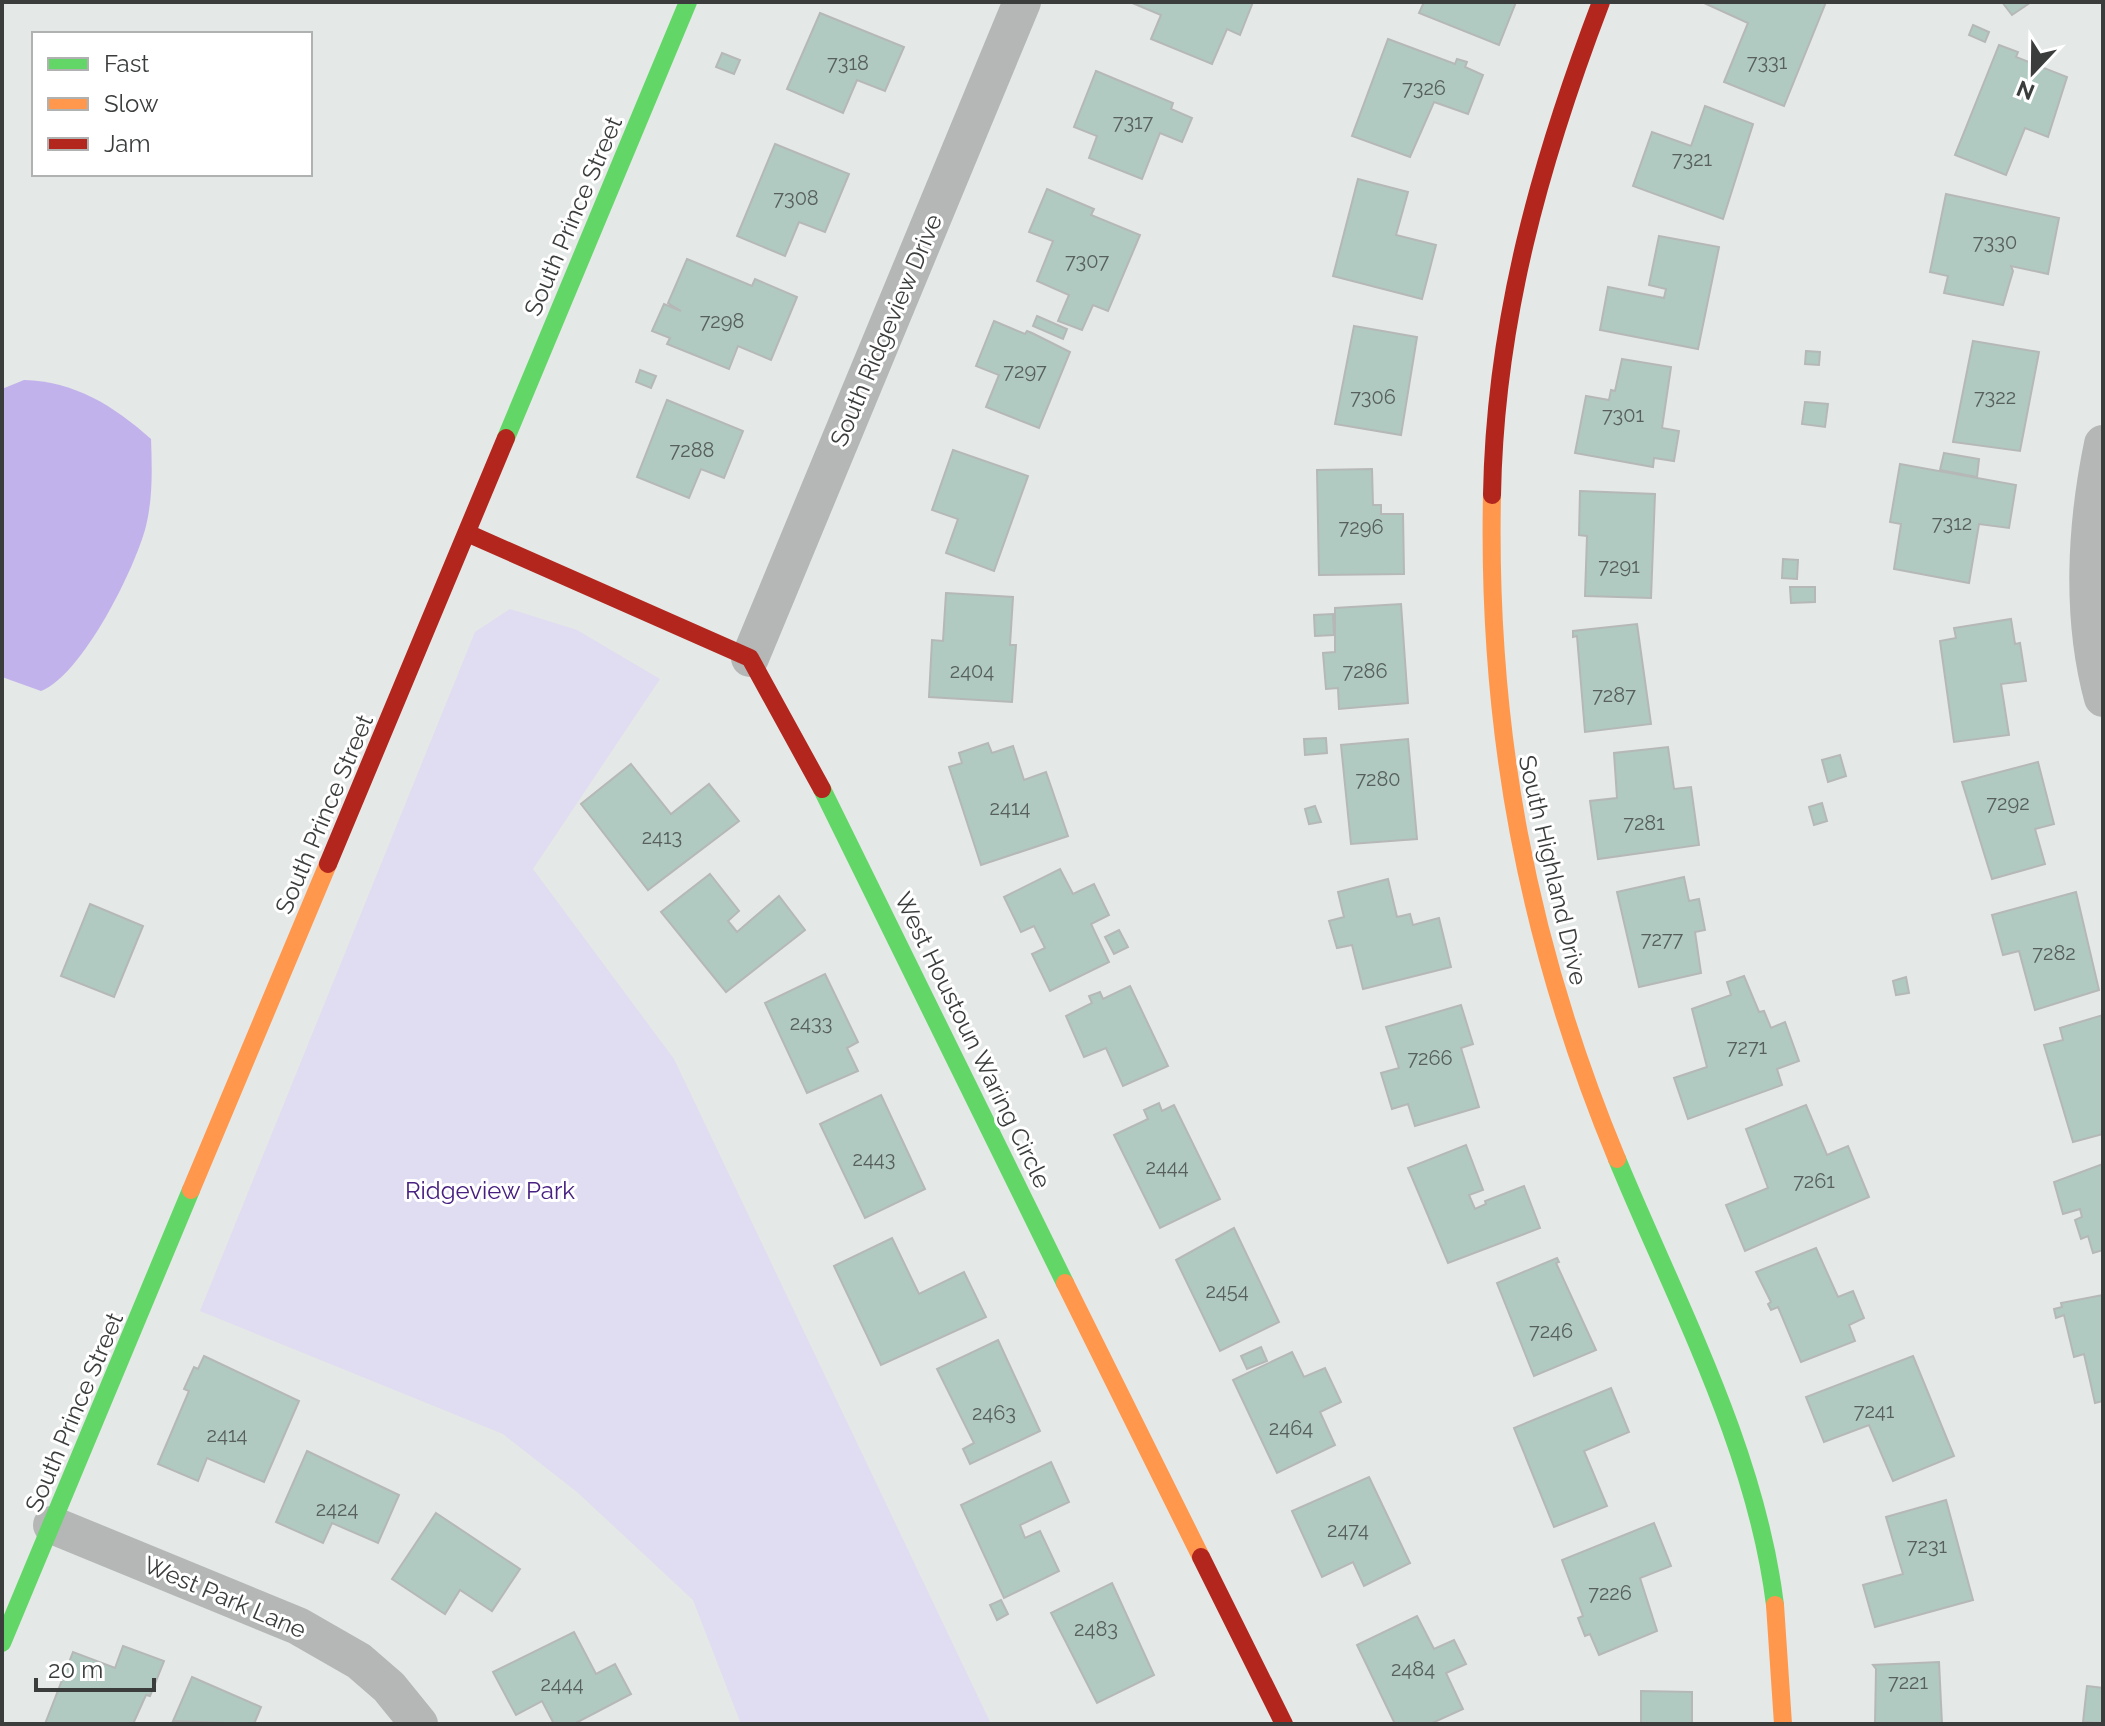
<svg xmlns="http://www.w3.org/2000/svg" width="2105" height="1726" font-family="Raleway,sans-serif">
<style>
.green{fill:#e0dcf1}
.water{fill:#c2b2ec}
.building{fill:#b0cac2;stroke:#b5b8b7;stroke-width:2}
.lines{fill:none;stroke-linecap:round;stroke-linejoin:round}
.street{stroke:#b4b7b6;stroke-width:38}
.fast{stroke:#63d668;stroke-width:18}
.slow{stroke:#ff974d;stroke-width:18}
.jam{stroke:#b3261e;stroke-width:18}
.labels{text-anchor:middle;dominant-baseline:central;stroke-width:6;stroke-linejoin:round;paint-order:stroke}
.number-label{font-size:20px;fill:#58605e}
.street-label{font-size:24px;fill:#3a3d3c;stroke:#fff}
.park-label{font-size:24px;fill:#472081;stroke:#fff}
</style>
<rect width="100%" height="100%" fill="#e4e8e6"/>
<path class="green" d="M510 609 577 630 660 679 533 869 674 1059 991 1724H741L693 1600 577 1492 503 1434 200 1311 475 632Z"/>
<path class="water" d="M24 380C74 381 114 406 151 439 152 468 153 497 146 526 135 569 82 675 41 691L2 677V389Z"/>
<g class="building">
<path d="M1130 2H1253L1240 35 1227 29 1212 64 1151 39 1161 15Z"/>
<path d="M1424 2H1516L1499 45 1419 13Z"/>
<path d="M1702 2H1826L1784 106 1724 82 1748 23Z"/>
<path d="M2002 2H2031L2012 15Z"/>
<path d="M820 13 904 47 885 91 857 80 843 113 787 89Z"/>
<path d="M1973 25 1989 32 1985 42 1969 35Z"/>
<path d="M1388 39 1455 64 1457 59 1467 62 1465 67 1483 75 1468 114 1434 102 1410 157 1352 136Z"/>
<path d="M1999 45 2018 52 2016 57 2067 77 2048 137 2025 128 2006 175 1955 155Z"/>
<path d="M722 53 740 60 734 74 716 67Z"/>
<path d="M1096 71 1173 103 1171 109 1192 118 1182 142 1160 133 1142 179 1089 158 1097 136 1074 127Z"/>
<path d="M1705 106 1753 124 1723 219 1633 186 1652 132 1691 146Z"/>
<path d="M775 144 849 174 825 232 799 222 785 256 737 236Z"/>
<path d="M1358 179 1408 192 1396 235 1436 245 1422 299 1333 276Z"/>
<path d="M1047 189 1094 209 1091 215 1140 235 1108 311 1093 305 1082 330 1058 321 1069 295 1037 281 1053 241 1029 232Z"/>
<path d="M1946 194 2059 218 2048 274 2011 266 2013 271 2003 305 1944 293 1948 276 1930 272Z"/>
<path d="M1659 236 1719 247 1698 349 1600 330 1608 287 1664 298 1666 289 1649 285Z"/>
<path d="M687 259 752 286 755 279 797 297 771 360 738 346 729 369 667 344 670 338 652 331 664 304 681 311 668 303Z"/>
<path d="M1037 316 1067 329 1063 339 1033 326Z"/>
<path d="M994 321 1025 334 1027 331 1032 333 1070 352 1039 428 986 407 999 375 976 366Z"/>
<path d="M1354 326 1417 337 1401 435 1335 424Z"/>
<path d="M1973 341 2039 352 2020 451 1953 442Z"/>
<path d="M1806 351 1820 352 1819 365 1805 364Z"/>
<path d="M1622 359 1671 367 1662 428 1679 431 1674 461 1654 458 1653 467 1575 453 1586 396 1609 400 1611 390 1615 391Z"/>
<path d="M640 370 656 376 651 388 636 382Z"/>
<path d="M667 400 743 431 724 478 701 469 689 498 637 477Z"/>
<path d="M1805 402 1828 404 1825 427 1802 424Z"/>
<path d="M953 450 1028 476 994 571 946 553 958 519 932 510Z"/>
<path d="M1944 453 1979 459 1977 477 1940 470Z"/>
<path d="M1900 464 2016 485 2009 528 1979 524 1969 583 1894 569 1901 524 1890 522Z"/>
<path d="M1372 469 1373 505H1381V514H1403L1404 574 1319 575 1317 470Z"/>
<path d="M1580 491 1655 494 1651 598 1585 596 1587 536 1579 535Z"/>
<path d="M1783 559 1798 560 1797 579 1782 578Z"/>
<path d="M1790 587H1815V602L1791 603Z"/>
<path d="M946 593 1013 597 1010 645H1016L1012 702 929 697 932 640 943 641Z"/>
<path d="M1401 604 1408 703 1339 709 1338 688 1326 689 1323 653 1335 652V608Z"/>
<path d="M1333 614 1334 635 1315 636 1314 615Z"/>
<path d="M2011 619 2015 644 2020 643 2026 681 2001 684 2009 735 1954 742 1940 641 1956 638 1954 628Z"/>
<path d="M1637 624 1651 724 1585 732 1577 636 1573 637V631Z"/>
<path d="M1326 738 1327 753 1305 755 1304 739Z"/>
<path d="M1408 739 1417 839 1351 844 1341 745Z"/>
<path d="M988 743 992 753 1013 746 1024 780 1046 772 1068 836 981 865 949 767 962 763 959 753Z"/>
<path d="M1668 747 1674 789 1691 787 1699 845 1598 859 1590 801 1617 798 1614 753Z"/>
<path d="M1840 755 1846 776 1828 782 1822 760Z"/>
<path d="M2038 762 2054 824 2035 829 2045 864 1992 879 1962 782Z"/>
<path d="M631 764 671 814 709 784 739 821 648 890 581 804Z"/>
<path d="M1822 803 1827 821 1814 825 1809 807Z"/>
<path d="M1315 806 1321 822 1309 824 1305 809Z"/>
<path d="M1060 869 1073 894 1094 884 1109 915 1091 924 1109 962 1050 991 1032 954 1045 948 1034 926 1021 932 1004 897Z"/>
<path d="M710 874 739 911 728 921 737 932 779 896 805 930 726 992 661 912Z"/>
<path d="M1684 877 1689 901 1699 899 1705 930 1695 932 1701 973 1639 987 1617 892Z"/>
<path d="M1388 879 1397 917 1410 914 1413 925 1439 918 1451 967 1363 989 1352 945 1337 948 1329 921 1344 917 1338 892Z"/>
<path d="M2076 892 2099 990 2035 1010 2019 951 2003 955 1992 915Z"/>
<path d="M90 904 143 926 114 997 61 976Z"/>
<path d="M1119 930 1128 947 1114 954 1105 937Z"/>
<path d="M825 974 858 1042 847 1048 858 1071 807 1093 765 1003Z"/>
<path d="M1744 976 1759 1012 1764 1011 1771 1028 1785 1022 1799 1061 1777 1069 1782 1085 1688 1119 1674 1078 1707 1067 1692 1009 1731 995 1727 982Z"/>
<path d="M1906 977 1909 993 1896 995 1893 981Z"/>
<path d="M1130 986 1168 1066 1123 1086 1106 1048 1084 1057 1066 1016 1092 1003 1089 996 1100 992 1103 999Z"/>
<path d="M1461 1005 1473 1044 1461 1048 1479 1107 1415 1126 1408 1104 1392 1109 1381 1073 1399 1068 1386 1027Z"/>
<path d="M2103 1015V1134L2073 1142 2044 1045 2063 1040 2060 1028Z"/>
<path d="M881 1095 925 1189 865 1218 820 1124Z"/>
<path d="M1159 1103 1162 1111 1174 1105 1220 1199 1160 1228 1114 1135 1148 1119 1144 1110Z"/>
<path d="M1806 1105 1827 1155 1848 1146 1869 1197 1745 1251 1726 1205 1768 1188 1746 1129Z"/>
<path d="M1466 1145 1483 1190 1469 1195 1475 1209 1486 1204 1485 1201 1524 1186 1540 1228 1448 1263 1408 1168Z"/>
<path d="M2103 1164V1250L2093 1253 2088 1236 2081 1239 2075 1220 2082 1217 2080 1209 2063 1214 2054 1182Z"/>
<path d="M1234 1228 1279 1322 1220 1351 1176 1260Z"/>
<path d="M892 1238 919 1294 964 1272 986 1317 881 1365 834 1266Z"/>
<path d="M1816 1248 1838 1297 1853 1291 1864 1318 1849 1325 1855 1341 1801 1362 1778 1307 1771 1310 1768 1304 1771 1302 1756 1272Z"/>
<path d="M1557 1258 1559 1262 1556 1263 1596 1350 1534 1376 1497 1283Z"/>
<path d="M2103 1295V1401L2095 1403 2084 1354 2074 1357 2064 1315 2056 1318 2054 1309 2062 1307 2061 1303Z"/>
<path d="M998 1340 1040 1431 970 1464 963 1449 974 1443 937 1369Z"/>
<path d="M1261 1347 1267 1361 1247 1369 1241 1356Z"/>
<path d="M1292 1352 1304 1377 1325 1368 1341 1402 1320 1412 1335 1445 1277 1473 1233 1380Z"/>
<path d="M204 1356 299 1401 264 1482 207 1458 198 1481 158 1464 189 1391 184 1389 194 1367 198 1369Z"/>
<path d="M1913 1356 1954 1456 1893 1481 1869 1425 1824 1442 1806 1397Z"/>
<path d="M1611 1388 1629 1432 1584 1451 1607 1506 1554 1527 1514 1428Z"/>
<path d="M307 1451 399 1495 378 1543 332 1523 323 1543 276 1522Z"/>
<path d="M1051 1462 1069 1502 1020 1525 1025 1538 1040 1531 1059 1571 1004 1598 961 1505Z"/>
<path d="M1369 1477 1410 1563 1364 1586 1353 1562 1322 1577 1292 1511Z"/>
<path d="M1946 1500 1973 1600 1875 1627 1863 1585 1903 1574 1886 1517Z"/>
<path d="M436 1513 520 1569 492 1611 460 1590 445 1614 392 1579Z"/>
<path d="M1654 1523 1671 1566 1640 1578 1657 1631 1599 1655 1590 1634 1585 1636 1578 1618 1583 1616 1562 1560Z"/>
<path d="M1112 1583 1154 1675 1097 1703 1051 1613Z"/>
<path d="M1001 1600 1008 1614 997 1620 990 1605Z"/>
<path d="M1417 1616 1434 1649 1454 1640 1466 1664 1446 1673 1463 1709 1430 1724H1395L1357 1645Z"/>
<path d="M574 1632 596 1674 615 1664 631 1694 574 1724H554L542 1701 516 1715 493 1672Z"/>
<path d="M123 1646 164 1661 150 1696 146 1695 133 1724H45L73 1652 115 1668Z"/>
<path d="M1939 1662 1942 1724H1875L1876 1669 1873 1665Z"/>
<path d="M192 1677 261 1707 254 1724 173 1721Z"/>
<path d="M2087 1686 2103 1688V1723L2083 1722Z"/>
<path d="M1641 1691 1692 1692V1724H1634L1641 1723Z"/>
</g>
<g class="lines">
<g class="street">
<path d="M2103 444C2086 526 2081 617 2103 698"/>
<path d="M750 658 1022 2"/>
<path d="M52 1525 298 1626 359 1661 389 1687 419 1724"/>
</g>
<g class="fast">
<path d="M506 438 688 2"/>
<path d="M822 789 1065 1283"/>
<path d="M1617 1159C1676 1302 1756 1449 1775 1605"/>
<path d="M2 1643 191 1190"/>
</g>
<g class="slow">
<path d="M1492 495C1487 729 1527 942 1617 1159"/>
<path d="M191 1190 328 864"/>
<path d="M1065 1283 1201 1557"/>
<path d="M1775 1605 1783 1724"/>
</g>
<g class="jam">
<path d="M1492 495C1495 322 1540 162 1601 2"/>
<path d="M467 533 750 658 822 789"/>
<path d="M328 864 506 438"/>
<path d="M1201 1557 1284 1724"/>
</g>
</g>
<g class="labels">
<g class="number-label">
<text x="1767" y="62">7331</text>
<text x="848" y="63">7318</text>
<text x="1424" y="88">7326</text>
<text x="1133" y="122">7317</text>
<text x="1692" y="159">7321</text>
<text x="796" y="198">7308</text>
<text x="1995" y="242">7330</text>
<text x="1087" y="261">7307</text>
<text x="722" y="321">7298</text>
<text x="1025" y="371">7297</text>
<text x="1373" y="397">7306</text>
<text x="1995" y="397">7322</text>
<text x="1623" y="415">7301</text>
<text x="692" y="450">7288</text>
<text x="1952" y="523">7312</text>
<text x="1361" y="527">7296</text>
<text x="1619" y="566">7291</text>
<text x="972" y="671">2404</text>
<text x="1365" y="671">7286</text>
<text x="1614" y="695">7287</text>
<text x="1378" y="779">7280</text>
<text x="2008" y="803">7292</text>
<text x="1010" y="808">2414</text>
<text x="1644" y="823">7281</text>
<text x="662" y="837">2413</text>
<text x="1662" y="939">7277</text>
<text x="2054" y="953">7282</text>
<text x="811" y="1023">2433</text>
<text x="1747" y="1047">7271</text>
<text x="1430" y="1058">7266</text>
<text x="874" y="1159">2443</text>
<text x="1167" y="1167">2444</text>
<text x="1814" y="1181">7261</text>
<text x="1227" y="1291">2454</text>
<text x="1551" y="1331">7246</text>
<text x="1874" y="1411">7241</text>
<text x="994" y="1413">2463</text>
<text x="1291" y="1428">2464</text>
<text x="227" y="1435">2414</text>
<text x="337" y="1509">2424</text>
<text x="1348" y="1530">2474</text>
<text x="1927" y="1546">7231</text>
<text x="1610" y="1593">7226</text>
<text x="1096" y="1629">2483</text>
<text x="1413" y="1669">2484</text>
<text x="1908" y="1682">7221</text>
<text x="562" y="1684">2444</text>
</g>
<g class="street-label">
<text transform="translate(573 216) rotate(-67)">South Prince Street</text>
<text transform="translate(886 330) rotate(-67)">South Ridgeview Drive</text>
<text transform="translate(324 814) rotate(-67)">South Prince Street</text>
<text transform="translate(1553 870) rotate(77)">South Highland Drive</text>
<text transform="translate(973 1040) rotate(64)">West Houstoun Waring Circle</text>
<text transform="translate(74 1412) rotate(-67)">South Prince Street</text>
<text transform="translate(225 1597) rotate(23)">West Park Lane</text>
</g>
<g class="park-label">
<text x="490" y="1190">Ridgeview Park</text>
</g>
</g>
<rect width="2105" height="1726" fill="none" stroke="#3a3d3c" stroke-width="8"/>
<rect x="32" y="32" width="280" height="144" fill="#ffffff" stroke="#b0b1b1" stroke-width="2"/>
<rect x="48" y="58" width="40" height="12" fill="#63d668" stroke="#b0b1b1" stroke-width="2"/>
<text x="104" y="72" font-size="24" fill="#3a3d3c">Fast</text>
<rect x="48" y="98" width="40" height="12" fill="#ff974d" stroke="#b0b1b1" stroke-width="2"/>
<text x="104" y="112" font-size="24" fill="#3a3d3c">Slow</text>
<rect x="48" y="138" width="40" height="12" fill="#b3261e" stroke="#b0b1b1" stroke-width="2"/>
<text x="104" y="152" font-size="24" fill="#3a3d3c">Jam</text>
<g transform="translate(2033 72) rotate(202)" stroke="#ffffff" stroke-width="6" paint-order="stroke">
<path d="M0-6L14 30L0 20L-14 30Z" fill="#3a3d3c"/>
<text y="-12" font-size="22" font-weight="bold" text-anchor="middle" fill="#3a3d3c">N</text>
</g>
<path d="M36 1678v12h118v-12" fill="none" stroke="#3a3d3c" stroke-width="4"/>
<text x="48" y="1678" font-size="24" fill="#3a3d3c" stroke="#ffffff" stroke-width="6" paint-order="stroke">20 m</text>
</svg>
